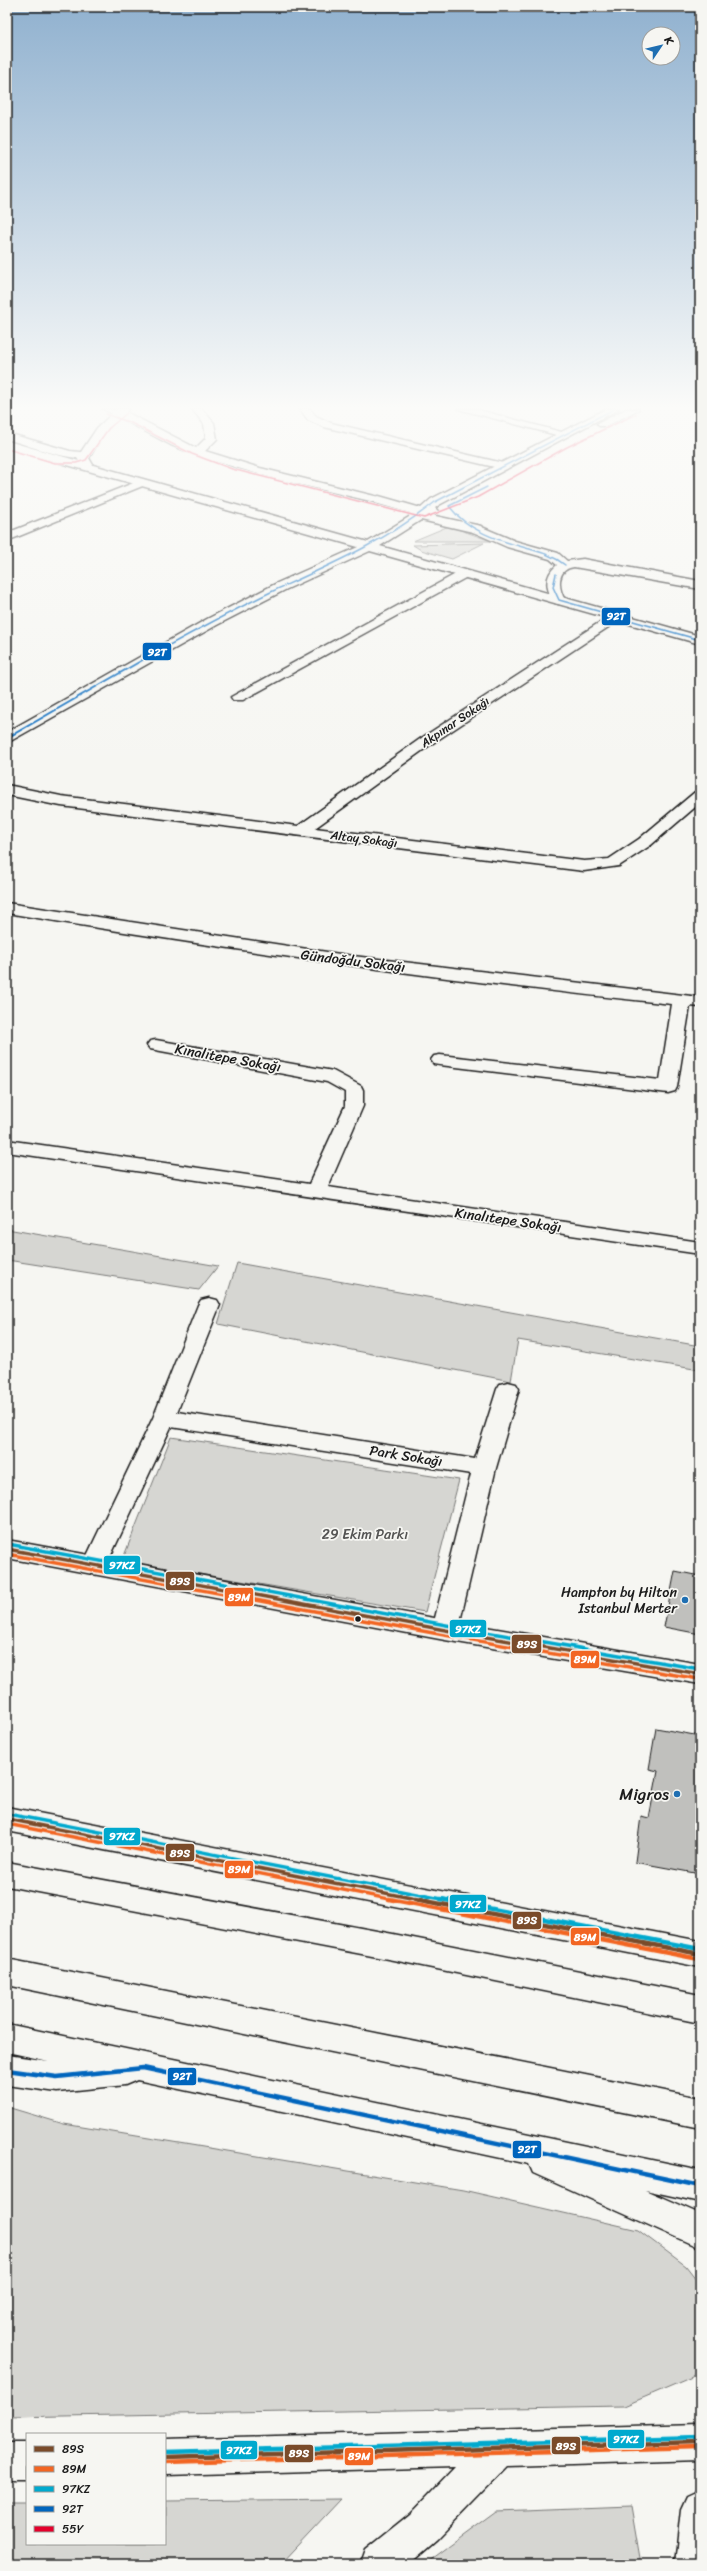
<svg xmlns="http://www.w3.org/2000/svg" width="707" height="2571" font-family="Sriracha,sans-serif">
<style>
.green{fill:#d6d6d2;stroke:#797977}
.building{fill:#c0c0bd;stroke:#1c1c1c}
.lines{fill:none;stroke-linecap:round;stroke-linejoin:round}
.street-casing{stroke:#1c1c1c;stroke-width:3}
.secondary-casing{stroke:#1c1c1c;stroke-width:3}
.primary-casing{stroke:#1c1c1c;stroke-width:3}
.highway-casing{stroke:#1c1c1c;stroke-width:3}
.street{fill:#f6f6f2;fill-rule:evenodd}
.secondary{fill:#f6f6f2;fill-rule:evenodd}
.primary{fill:#f6f6f2;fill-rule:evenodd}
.highway{fill:#f6f6f2;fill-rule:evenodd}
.bus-1-far1-casing{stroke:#f6f6f2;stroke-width:6}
.bus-1-casing{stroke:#f6f6f2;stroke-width:8}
.bus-2-far1-casing{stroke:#f6f6f2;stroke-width:6}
.bus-2-casing{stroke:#f6f6f2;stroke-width:8}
.bus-3-far1-casing{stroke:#f6f6f2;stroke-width:6}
.bus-3-casing{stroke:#f6f6f2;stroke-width:8}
.bus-4-far2-casing{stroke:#f6f6f2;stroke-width:3}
.bus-4-far1-casing{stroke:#f6f6f2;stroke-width:4}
.bus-4-casing{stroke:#f6f6f2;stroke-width:8}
.bus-5-casing{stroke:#f6f6f2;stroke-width:3}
.bus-1-far1{stroke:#7a4b2a;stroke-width:3.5}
.bus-1{stroke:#7a4b2a;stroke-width:4.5}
.bus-2-far1{stroke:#f26522;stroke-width:3.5}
.bus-2{stroke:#f26522;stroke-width:4.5}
.bus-3-far1{stroke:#00a9ce;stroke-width:3.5}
.bus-3{stroke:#00a9ce;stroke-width:4.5}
.bus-4-far2{stroke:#0065bd;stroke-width:1.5}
.bus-4-far1{stroke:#0065bd;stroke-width:2}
.bus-4{stroke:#0065bd;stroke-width:4.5}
.bus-5{stroke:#e4002b;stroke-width:1.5}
.poi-dot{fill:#1f6fb2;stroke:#f6f6f2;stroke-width:1.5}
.bus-dot{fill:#1c1c1c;stroke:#f6f6f2;stroke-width:1.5}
.labels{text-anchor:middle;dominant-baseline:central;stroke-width:3.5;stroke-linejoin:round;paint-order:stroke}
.far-street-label{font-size:12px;fill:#1c1c1c;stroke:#f6f6f2}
.street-label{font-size:14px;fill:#1c1c1c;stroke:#f6f6f2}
.park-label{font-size:14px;fill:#545453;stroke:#f6f6f2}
.poi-label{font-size:14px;fill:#1c1c1c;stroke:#f6f6f2;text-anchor:end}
.near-poi-label{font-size:17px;fill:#1c1c1c;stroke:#f6f6f2;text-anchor:end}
.line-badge{stroke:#f6f6f2;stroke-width:1.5}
.badge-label{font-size:11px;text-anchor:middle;font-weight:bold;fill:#fff}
</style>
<rect width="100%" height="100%" fill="#f6f6f2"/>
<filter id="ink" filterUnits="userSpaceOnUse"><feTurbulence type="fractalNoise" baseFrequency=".025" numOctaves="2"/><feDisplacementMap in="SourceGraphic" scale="8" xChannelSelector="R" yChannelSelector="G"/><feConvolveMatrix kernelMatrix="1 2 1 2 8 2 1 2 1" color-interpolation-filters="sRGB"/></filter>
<g filter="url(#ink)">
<g class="green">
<path d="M449 526 491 541H413Z"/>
<path d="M484 543 452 559 421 550 413 545Z"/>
<path d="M7 1229 218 1266 199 1290 7 1260Z"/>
<path d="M237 1263 700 1346V1370L518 1340 511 1381 218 1324Z"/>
<path d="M171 1437 459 1480 425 1612 122 1561Z"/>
<path d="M7 2107 64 2124 463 2190 638 2230 686 2266 700 2284V2369L692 2377 624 2406 7 2417Z"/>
<path d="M341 2499 280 2564H7V2503H27V2544H165V2501Z"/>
<path d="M631 2506 641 2564H424L496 2511Z"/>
</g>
<g class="building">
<path d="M675 1571 700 1576V1634L664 1627Z"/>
<path d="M656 1728 700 1736V1874L635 1862 641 1816 649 1818 658 1771 649 1769Z"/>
</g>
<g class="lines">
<g class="street-casing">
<g id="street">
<path d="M103 409 122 410 196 448 206 438 204 424 192 409H202L214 423 217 439 205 451 260 468 383 498 385 500 379 503 276 479 204 458 171 445Z"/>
<path d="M300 409H310L316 416 331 423 503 463 509 466 503 469 324 427 308 420Z"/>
<path d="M458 409H475L569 434 564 437Z"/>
<path d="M7 433 70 451 89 453 90 455C82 466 21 443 7 439Z"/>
<path d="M141 480 147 483 145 485 7 541V533Z"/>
<path d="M477 525 515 541 558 553 567 561 583 559 700 581V589L574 567C556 569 558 588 565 600L559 604 555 603C545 589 544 576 557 565L550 559 507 547 473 532 471 529Z"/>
<path d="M463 570 467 571 469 574 467 577 243 700H233L231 697Z"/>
<path d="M614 613 619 614 620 617 619 620 430 745 315 828 584 861 609 859 639 839 695 792 700 790V803L651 845 619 866 584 871 61 806 7 795V785L61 796 298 826 420 739Z"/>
<path d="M7 903 353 956 700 997V1007L690 1006 677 1087 675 1091 668 1093 440 1065 434 1064 431 1060 434 1056 440 1055 660 1080 672 1004C450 981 228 950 7 913Z"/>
<path d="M156 1040 333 1071 361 1086 363 1090V1106L328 1187 700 1242V1254L7 1152V1140L309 1184 345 1106V1092L327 1082 150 1049 147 1045 150 1041Z"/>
<path d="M209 1298 217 1300 220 1305 177 1412 475 1459 497 1389 500 1384 508 1382 516 1384 519 1389 496 1468 458 1630 454 1637 445 1639 436 1637 432 1630 471 1474 171 1427 104 1570 95 1573 86 1570 83 1564 153 1418 198 1305 201 1300Z"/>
</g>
</g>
<g class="secondary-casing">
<g id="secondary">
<path d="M117 409H129L104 433 89 458 93 465 368 542 409 517 410 513 375 503V497L379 496 421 508 431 499 606 409H619L439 505 435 508 438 511 436 514 431 515 481 526 483 529 481 532 477 533 421 520 380 546 700 636V644L370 551 287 589 217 625 7 743V732L207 619 277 583 358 547 7 448V441L79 461 77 458 97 428Z"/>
<path d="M626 409H639L607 426H599L597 424Z"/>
<path d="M7 1540 445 1620 700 1664V1684L445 1640 7 1558Z"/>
<path d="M700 2424V2460L508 2466 436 2540 408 2564H360L365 2550 410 2514 455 2467 165 2475V2439Z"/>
<rect x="7" y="2443" width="20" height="36"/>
<path d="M700 2490V2564H675L681 2509 687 2496Z"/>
</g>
</g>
<g class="primary-casing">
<g id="primary">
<path d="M7 1807 700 1941V1967L7 1831Z"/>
<path d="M7 2024 700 2170V2202L645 2190 700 2214V2248L533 2173 529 2164 137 2080 125 2085 57 2092 7 2085V2055L49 2061 7 2052Z"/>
</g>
</g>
<g class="highway-casing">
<g id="highway">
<path d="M7 1862 393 1934 700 1995V2023L393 1960 7 1886Z"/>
<path d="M7 1959 700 2098V2128L7 1985Z"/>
</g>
</g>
<use href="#street" class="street"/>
<use href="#secondary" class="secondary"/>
<use href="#primary" class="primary"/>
<use href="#highway" class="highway"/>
<g class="bus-1-far1-casing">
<g id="bus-1-far1">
<path d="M7 1549 445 1630 700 1674"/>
<path d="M7 1819 421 1900"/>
</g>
</g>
<g class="bus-1-casing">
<g id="bus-1">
<path d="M415 1899 700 1954"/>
<path d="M165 2457 700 2442"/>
</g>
</g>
<g class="bus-2-far1-casing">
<g id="bus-2-far1">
<path d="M7 1554 444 1635 699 1679"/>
<path d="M7 1824 394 1900"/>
</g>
</g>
<g class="bus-2-casing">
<g id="bus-2">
<path d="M389 1899 699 1959"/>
<path d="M165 2462 700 2447"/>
</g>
</g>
<g class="bus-3-far1-casing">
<g id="bus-3-far1">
<path d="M8 1544 446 1625 700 1669"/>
<path d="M8 1814 447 1900"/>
</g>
</g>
<g class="bus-3-casing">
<g id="bus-3">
<path d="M441 1899 700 1949"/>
<path d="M165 2452 700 2437"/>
</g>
</g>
<g class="bus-4-far2-casing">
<g id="bus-4-far2">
<path d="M487 487 449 506C468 531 497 540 526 548 540 552 553 555 565 565"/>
<path d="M556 574 553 587 559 600 700 640"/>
<path d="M151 655C191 633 231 611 273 591 330 565 386 541 435 502L614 409"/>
</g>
</g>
<g class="bus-4-far1-casing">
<path id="bus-4-far1" d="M7 738 153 654"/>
</g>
<g class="bus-4-casing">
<path id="bus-4" d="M7 2070 57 2077 143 2068 700 2186"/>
</g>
<g class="bus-5-casing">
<g id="bus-5">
<path d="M106 414 131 423 192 454 232 469 424 518 478 497 567 447 636 414"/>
<path d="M7 449 55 463H76L86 460 109 428 127 413"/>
</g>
</g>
<use href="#bus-1-far1" class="bus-1-far1"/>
<use href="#bus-1" class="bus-1"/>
<use href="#bus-2-far1" class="bus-2-far1"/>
<use href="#bus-2" class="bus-2"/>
<use href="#bus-3-far1" class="bus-3-far1"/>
<use href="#bus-3" class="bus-3"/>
<use href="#bus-4-far2" class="bus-4-far2"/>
<use href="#bus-4-far1" class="bus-4-far1"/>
<use href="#bus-4" class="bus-4"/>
<use href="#bus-5" class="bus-5"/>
</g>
</g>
<linearGradient id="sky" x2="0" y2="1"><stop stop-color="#90b1cf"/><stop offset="0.53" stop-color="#fbfbf9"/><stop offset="1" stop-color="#fbfbf9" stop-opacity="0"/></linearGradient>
<rect width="707" height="769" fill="url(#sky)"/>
<g class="poi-dot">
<circle cx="685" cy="1600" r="4"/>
<circle cx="677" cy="1794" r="4"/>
</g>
<circle class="bus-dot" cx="358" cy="1619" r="3.5"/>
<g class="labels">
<g class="far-street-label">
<text transform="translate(455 722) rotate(-34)">Akpınar Sokağı</text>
<text transform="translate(364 839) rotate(7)">Altay Sokağı</text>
</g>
<g class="street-label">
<text transform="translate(353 961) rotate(7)">Gündoğdu Sokağı</text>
<text transform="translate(228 1058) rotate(10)">Kınalıtepe Sokağı</text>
<text transform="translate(508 1220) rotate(8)">Kınalıtepe Sokağı</text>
<text transform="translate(406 1456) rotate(9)">Park Sokağı</text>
</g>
<g class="park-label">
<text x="365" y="1534">29 Ekim Parkı</text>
</g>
<g class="poi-label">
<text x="677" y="1592">Hampton by Hilton<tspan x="677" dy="16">Istanbul Merter</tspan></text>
</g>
<g class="near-poi-label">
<text x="669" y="1794">Migros</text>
</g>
</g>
<g class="line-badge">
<rect x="601" y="607" width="30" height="19" rx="4" fill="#0065bd"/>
<rect x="142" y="642" width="30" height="19" rx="4" fill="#0065bd"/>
<rect x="103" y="1555" width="38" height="20" rx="4" fill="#00a9ce"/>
<rect x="165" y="1571" width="30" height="20" rx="4" fill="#7a4b2a"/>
<rect x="224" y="1587" width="30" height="20" rx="4" fill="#f26522"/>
<rect x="449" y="1619" width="38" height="19" rx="4" fill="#00a9ce"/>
<rect x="511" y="1634" width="31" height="20" rx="4" fill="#7a4b2a"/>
<rect x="570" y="1650" width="30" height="19" rx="4" fill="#f26522"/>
<rect x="103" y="1827" width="38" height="19" rx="4" fill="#00a9ce"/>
<rect x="165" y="1843" width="30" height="19" rx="4" fill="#7a4b2a"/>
<rect x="224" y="1860" width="30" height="19" rx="4" fill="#f26522"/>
<rect x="449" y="1894" width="38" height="19" rx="4" fill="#00a9ce"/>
<rect x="512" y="1911" width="30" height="19" rx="4" fill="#7a4b2a"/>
<rect x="570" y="1927" width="30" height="19" rx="4" fill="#f26522"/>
<rect x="167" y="2067" width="30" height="19" rx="4" fill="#0065bd"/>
<rect x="512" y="2140" width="30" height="19" rx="4" fill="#0065bd"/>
<rect x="607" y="2429" width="38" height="20" rx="4" fill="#00a9ce"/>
<rect x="551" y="2436" width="30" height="19" rx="4" fill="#7a4b2a"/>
<rect x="220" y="2440" width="38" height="20" rx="4" fill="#00a9ce"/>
<rect x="284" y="2444" width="30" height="19" rx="4" fill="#7a4b2a"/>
<rect x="344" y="2447" width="30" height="19" rx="4" fill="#f26522"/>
</g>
<g class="badge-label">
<text x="616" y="620">92T</text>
<text x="157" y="656">92T</text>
<text x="122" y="1569">97KZ</text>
<text x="180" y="1585">89S</text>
<text x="239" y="1601">89M</text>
<text x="468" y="1633">97KZ</text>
<text x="527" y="1648">89S</text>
<text x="585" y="1663">89M</text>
<text x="122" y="1840">97KZ</text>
<text x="180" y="1857">89S</text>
<text x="239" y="1873">89M</text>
<text x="468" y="1908">97KZ</text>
<text x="527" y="1924">89S</text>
<text x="585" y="1941">89M</text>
<text x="182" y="2080">92T</text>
<text x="527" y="2153">92T</text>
<text x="626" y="2443">97KZ</text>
<text x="566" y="2450">89S</text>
<text x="239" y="2454">97KZ</text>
<text x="299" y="2457">89S</text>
<text x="359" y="2460">89M</text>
</g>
<rect width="707" height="2571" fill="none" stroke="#f6f6f2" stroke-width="24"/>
<rect x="12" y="12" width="683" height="2547" fill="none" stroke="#1c1c1c" stroke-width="1.5" filter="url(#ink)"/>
<rect x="26" y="2433" width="140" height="112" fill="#f6f6f2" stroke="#9f9f9c"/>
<rect x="34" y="2446" width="20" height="6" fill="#7a4b2a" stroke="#9f9f9c"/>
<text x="62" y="2453" font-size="12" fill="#1c1c1c">89S</text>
<rect x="34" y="2466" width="20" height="6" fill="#f26522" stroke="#9f9f9c"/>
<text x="62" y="2473" font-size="12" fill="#1c1c1c">89M</text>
<rect x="34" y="2486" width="20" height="6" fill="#00a9ce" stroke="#9f9f9c"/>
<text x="62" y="2493" font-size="12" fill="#1c1c1c">97KZ</text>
<rect x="34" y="2506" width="20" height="6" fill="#0065bd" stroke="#9f9f9c"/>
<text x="62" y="2513" font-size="12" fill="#1c1c1c">92T</text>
<rect x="34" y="2526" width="20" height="6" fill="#e4002b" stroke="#9f9f9c"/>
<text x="62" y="2533" font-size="12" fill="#1c1c1c">55Y</text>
<g transform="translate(661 46) rotate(55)"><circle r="19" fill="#f6f6f2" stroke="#9f9f9c"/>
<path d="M0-3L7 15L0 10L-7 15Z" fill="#1f6fb2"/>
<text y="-6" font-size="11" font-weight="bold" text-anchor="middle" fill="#1c1c1c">K</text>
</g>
</svg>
